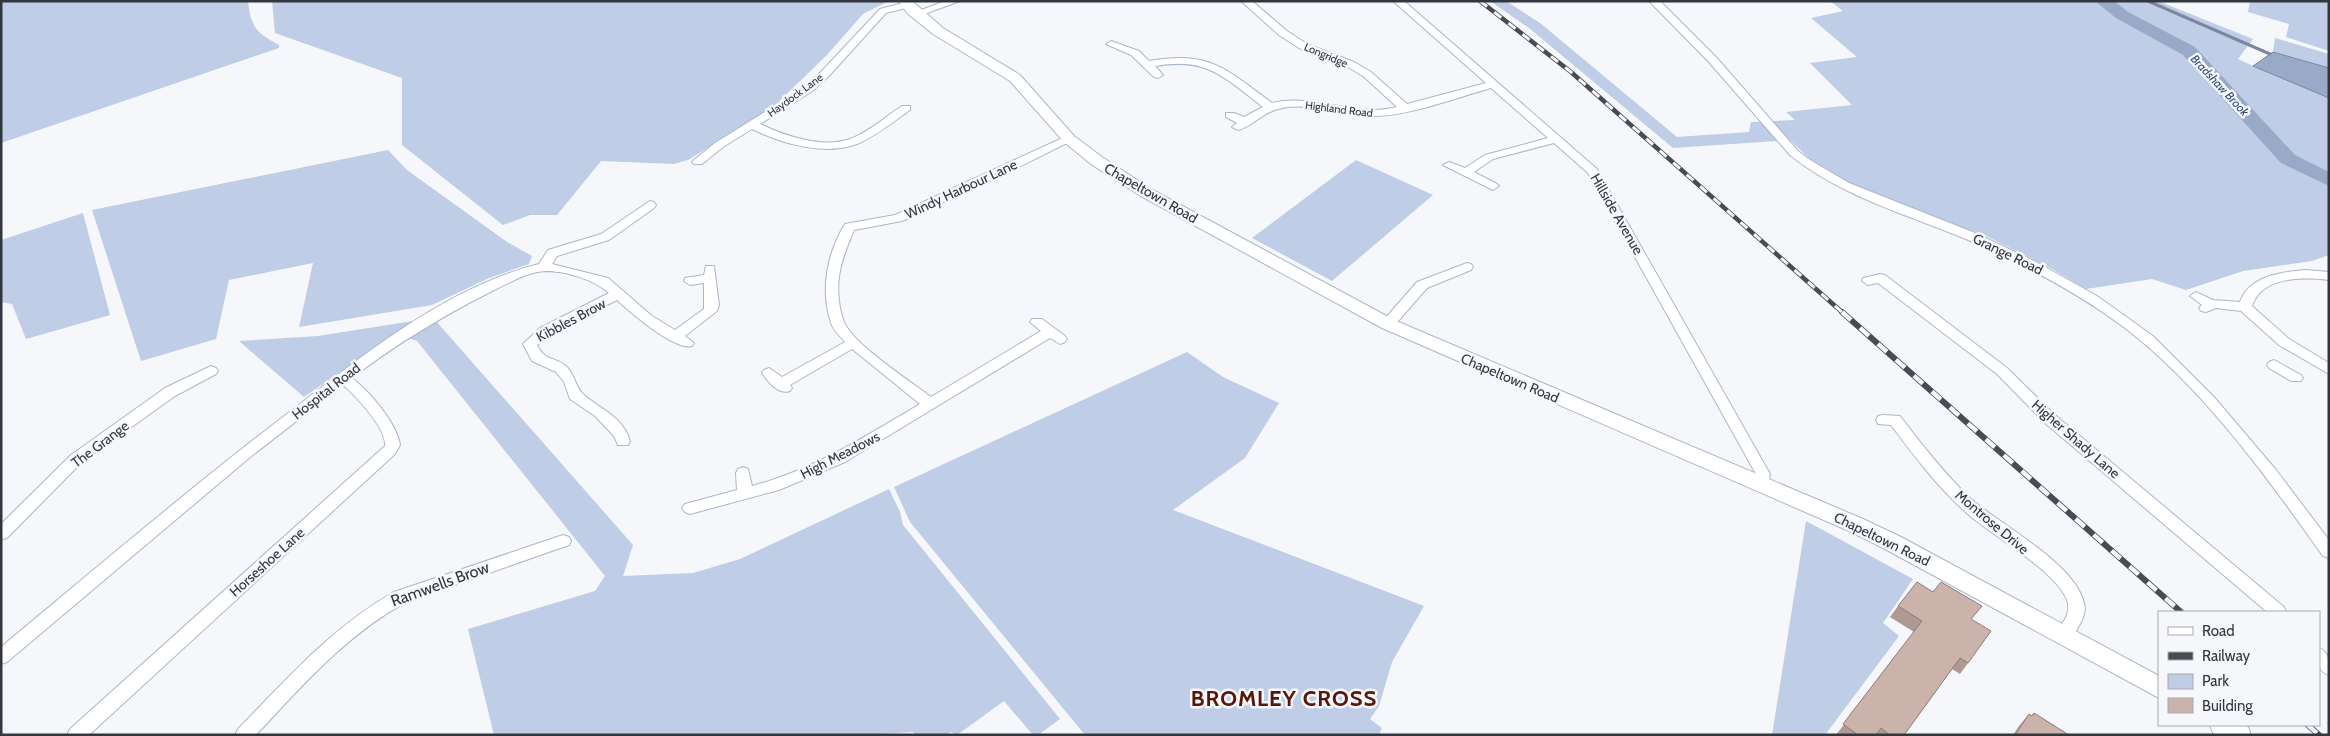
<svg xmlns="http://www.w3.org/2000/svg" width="2330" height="736" font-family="Cabin,sans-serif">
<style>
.green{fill:#bfcde6}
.water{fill:#99aac9;stroke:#7a879f}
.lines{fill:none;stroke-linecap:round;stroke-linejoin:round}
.stream{stroke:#7a879f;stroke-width:3}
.river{fill:#99aac9;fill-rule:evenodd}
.street-casing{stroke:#abb6ca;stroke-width:2}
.secondary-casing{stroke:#abb6ca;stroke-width:2}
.street{fill:#fff;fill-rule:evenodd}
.secondary{fill:#fff;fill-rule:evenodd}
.rail-far1-casing{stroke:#474b52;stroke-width:4.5}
.rail-casing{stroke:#474b52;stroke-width:6}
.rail-far1{stroke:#f5f7fb;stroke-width:3;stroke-dasharray:9;stroke-linecap:butt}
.rail{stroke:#f5f7fb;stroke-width:4.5;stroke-dasharray:12;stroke-linecap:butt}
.wall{fill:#af9993}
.building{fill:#cbb2ab;stroke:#8e7d78}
.labels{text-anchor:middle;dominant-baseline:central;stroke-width:5;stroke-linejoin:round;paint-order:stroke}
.far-street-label{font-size:11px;fill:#32363e;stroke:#f5f7fb}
.far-water-label{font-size:12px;font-style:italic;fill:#354c78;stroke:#f5f7fb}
.street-label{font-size:14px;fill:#32363e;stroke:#f5f7fb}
.near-street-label{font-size:16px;fill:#32363e;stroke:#f5f7fb}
.near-district-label{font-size:22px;font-weight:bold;letter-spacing:1px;fill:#591807;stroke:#f5f7fb}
</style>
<rect width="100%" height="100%" fill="#f5f7fb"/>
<g class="green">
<path d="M1 1H248C251 28 256 32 279 45V48L1 143Z"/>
<path d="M272 1H885V3L863 14 826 56 772 108 688 160 674 164 601 161 557 215H530L503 225 402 145V78L275 33Z"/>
<path d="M1490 1H1506L1540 23 1677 137 1749 132 1751 122 1795 120 1786 112 1852 105 1810 63 1857 57 1811 18 1843 11 1830 1H2158L2253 39 2238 59 2253 66 2273 52 2275 38 2329 54V255L2312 261 2243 271 2186 290 2152 279 2086 289 2052 269 1986 236 1860 188 1818 167 1790 140 1673 148 1529 28Z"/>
<path d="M2250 1H2329V51L2286 37 2289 24 2248 12Z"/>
<path d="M388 150 407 170 507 242 532 256 529 264 489 278 432 305 299 327 313 263 229 280 216 339 141 361 92 210Z"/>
<path d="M1356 160 1433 195 1332 281 1252 238Z"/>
<path d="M83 213 110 315 26 339 12 304 1 302V240Z"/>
<path d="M413 321 304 397 239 341 318 336Z"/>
<path d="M436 321 633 545 623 576 693 573 740 559 889 489 900 512 903 525 1060 719 1038 735H1033L1004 701 957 735 951 732 946 735H915L913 732 860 735H494L468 629 595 591 605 576 417 341 408 338Z"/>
<path d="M1187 352 1223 377 1279 403 1245 458 1173 510 1424 606 1392 662 1379 706 1370 719 1382 728 1379 735H1085L910 522 894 487Z"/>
<path d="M1806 521 1913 579 1883 623 1899 636 1825 735H1772Z"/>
</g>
<path class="water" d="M2273 52 2329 68V98L2253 66Z"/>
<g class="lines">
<path class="stream" d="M2148 1 2270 54"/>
<path class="river" d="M2095 1H2114L2128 12 2195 47 2295 155 2329 172V186L2281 163 2183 55 2116 18Z"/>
<g class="street-casing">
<g id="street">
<path d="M945 1H960L919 16H913L911 14Z"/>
<path d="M1241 1H1252L1287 31 1307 44 1354 62 1371 72 1407 104 1486 83 1393 1H1404L1597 169 1770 474 1767 489 1762 491 1757 489 1754 485 1756 474 1588 173 1554 143 1493 159 1474 172 1497 184 1499 186 1493 190 1443 165 1449 162 1465 168 1485 155 1548 138 1491 88C1459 97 1405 117 1373 116 1342 115 1309 101 1278 109 1262 113 1251 127 1238 130L1232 127 1237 123 1226 117V113H1234L1244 117 1263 107C1223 77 1208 57 1155 66L1163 75 1158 78 1154 77 1131 55 1106 44 1111 41 1139 51 1149 61C1210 50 1226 69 1272 103 1314 93 1356 118 1397 107L1363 76 1346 66 1299 48 1279 35Z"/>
<path d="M1649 1H1660L1716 57 1798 151 1810 160 1849 183 1975 233 2036 262 2097 296 2153 336 2214 397 2276 470 2329 540V558L2323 556C2267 477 2203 388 2125 328 2085 298 2040 273 1995 252 1927 219 1849 203 1790 155L1708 61Z"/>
<path d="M907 2 912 5 910 7 886 13 828 77 811 92 760 124C786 136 822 149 850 139 869 132 885 117 902 106H910V110C893 122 876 136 857 144 824 156 783 144 752 129L723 147 702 164H694L692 162 694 160 715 143 803 88 820 73 880 9Z"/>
<path d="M1069 135 1073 136 1075 138 1073 140 1009 172 902 221 854 230C848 245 841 260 839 277 837 291 839 309 844 322 853 344 910 381 931 397L1041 331 1030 322 1032 319H1042L1065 336 1067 339 1065 342 1060 344 1050 338 845 462 779 490 690 514 685 512 682 508 685 504 737 490 736 473 738 469 743 467 748 469 752 486C813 470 866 436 920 404L852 349 790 385 792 388 790 391C779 395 768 382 762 373L764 370 769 368 782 377 845 342C840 336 833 330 831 323 820 290 827 253 845 224L895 215Z"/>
<path d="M650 201 654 202 656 205 654 208 609 240 557 256 552 264 608 278 652 316 675 330 704 309V283L690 285 684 281 685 278 704 275 706 266H714L719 305 717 311 685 336 694 343 692 346C675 351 630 312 617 300L550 334 537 345C546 363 556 356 567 367 574 374 576 387 582 393 599 409 623 416 630 441L628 445H618L614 436 595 416 570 399 564 382 556 372 532 361 523 344 540 328 609 293C594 280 567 271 546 271 527 272 509 283 492 291 443 316 396 344 352 378 369 391 397 423 400 445L395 454 89 735H67L70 729 385 446C387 429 356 396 343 385L249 458 7 662 1 664V647C100 565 198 481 300 404 371 349 451 286 539 264L548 250 601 234Z"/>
<path d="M1467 263 1471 264 1473 267 1471 270 1427 288 1393 327H1383L1381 324 1383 321 1417 282Z"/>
<path d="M2306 270 2329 272V280C2302 277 2262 276 2252 306L2289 339 2329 363V374L2279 345 2241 311 2216 308 2206 312 2201 311 2199 308 2202 305 2190 296 2196 292 2213 300 2240 302C2249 276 2281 272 2306 270Z"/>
<path d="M1880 274 1885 275 2007 368 2055 415 2284 607 2286 612H2267L2045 423 1997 374 1878 283 1868 285 1862 281 1863 278Z"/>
<path d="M2274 360 2301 375 2303 378 2301 381H2291L2269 368 2267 365 2269 362Z"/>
<path d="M211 366 216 368 218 371 216 374 175 396 81 463 7 538 1 540V524L71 455 165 388Z"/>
<path d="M1883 415 1900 416C1922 445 1944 473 1970 498 2000 525 2075 563 2084 603 2087 613 2081 623 2076 631 2071 639 2067 643 2058 640L2056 635C2061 623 2072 615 2067 600 2055 570 1994 537 1969 515 1939 489 1915 457 1891 425L1878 424 1876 420 1878 416Z"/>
<path d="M563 535 569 537 571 541 569 545 406 602C346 635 302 686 256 735H235L238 729C287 679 332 627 394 592Z"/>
<path d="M2319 648C2330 652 2329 664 2329 675 2316 671 2318 659 2319 648Z"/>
</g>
</g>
<g class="secondary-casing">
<g id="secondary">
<path d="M899 1H912L943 28 1020 75 1074 136 1102 157 1151 189 1394 320 1863 519 1901 537 2159 676V698L1885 549 1849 531 1382 328 1139 195 1091 164 1064 142 1010 81 933 34 907 13Z"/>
<path d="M2210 725H2243L2248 727 2251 735H2217L2213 733Z"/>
</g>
</g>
<use href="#street" class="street"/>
<use href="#secondary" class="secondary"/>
<g class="rail-far1-casing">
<path id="rail-far1" d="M1480 1 1571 72 1843 313"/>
</g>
<g class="rail-casing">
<g id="rail">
<path d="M1842 312 2181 612"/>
<path d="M2308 725 2319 735"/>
</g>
</g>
<use href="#rail-far1" class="rail-far1"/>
<use href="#rail" class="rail"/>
</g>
<g class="wall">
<path d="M1898 606 1971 619 1968 663 1960 674 1952 669 1904 735H1836L1914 632 1890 617Z"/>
<path d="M2034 713 2069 735H2013L2019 726 2029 714 2031 716Z"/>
</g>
<g class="building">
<path d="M1917 582 1933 592 1941 582 1982 606 1971 619 1991 631 1968 663 1960 658 1904 735H1890L1881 728 1876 735H1858L1843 724 1922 621 1898 606Z"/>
<path d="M2034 713 2069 735H2015L2029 714 2032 716Z"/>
</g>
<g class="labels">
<g class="far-street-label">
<text transform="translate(1326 55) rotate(23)">Longridge</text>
<text transform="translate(795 95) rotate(-36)">Haydock Lane</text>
<text transform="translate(1339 109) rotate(7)">Highland Road</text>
</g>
<g class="far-water-label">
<text transform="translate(2220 85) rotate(47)">Bradshaw Brook</text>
</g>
<g class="street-label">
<text transform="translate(961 189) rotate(-25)">Windy Harbour Lane</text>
<text transform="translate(1151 193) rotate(30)">Chapeltown Road</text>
<text transform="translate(1617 214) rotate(60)">Hillside Avenue</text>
<text transform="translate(2008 254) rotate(26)">Grange Road</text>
<text transform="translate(571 320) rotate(-28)">Kibbles Brow</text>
<text transform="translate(1510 378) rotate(23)">Chapeltown Road</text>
<text transform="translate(326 391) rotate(-38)">Hospital Road</text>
<text transform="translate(2076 439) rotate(41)">Higher Shady Lane</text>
<text transform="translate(100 444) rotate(-37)">The Grange</text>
<text transform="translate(840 455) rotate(-27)">High Meadows</text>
<text transform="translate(1992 522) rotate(40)">Montrose Drive</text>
<text transform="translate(1882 539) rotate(26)">Chapeltown Road</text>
<text transform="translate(267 562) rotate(-42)">Horseshoe Lane</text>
</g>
<g class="near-street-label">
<text transform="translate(440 584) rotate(-20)">Ramwells Brow</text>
</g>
<g class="near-district-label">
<text x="1284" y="698">BROMLEY CROSS</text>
</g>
</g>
<rect width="2330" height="736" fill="none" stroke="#32363e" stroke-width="5"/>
<rect x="2158" y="611" width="162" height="115" fill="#f5f7fb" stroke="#a7aaaf"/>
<rect x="2168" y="627" width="25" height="8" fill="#ffffff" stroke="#a7aaaf"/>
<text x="2202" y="636" font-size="15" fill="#32363e">Road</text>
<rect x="2168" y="652" width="25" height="8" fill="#474b52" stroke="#a7aaaf"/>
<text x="2202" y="661" font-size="15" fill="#32363e">Railway</text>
<rect x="2168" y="674" width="25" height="15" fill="#bfcde6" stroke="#a7aaaf"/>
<text x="2202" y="686" font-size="15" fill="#32363e">Park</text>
<rect x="2168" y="698" width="25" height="15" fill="#cbb2ab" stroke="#a7aaaf"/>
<text x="2202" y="711" font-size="15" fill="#32363e">Building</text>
</svg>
